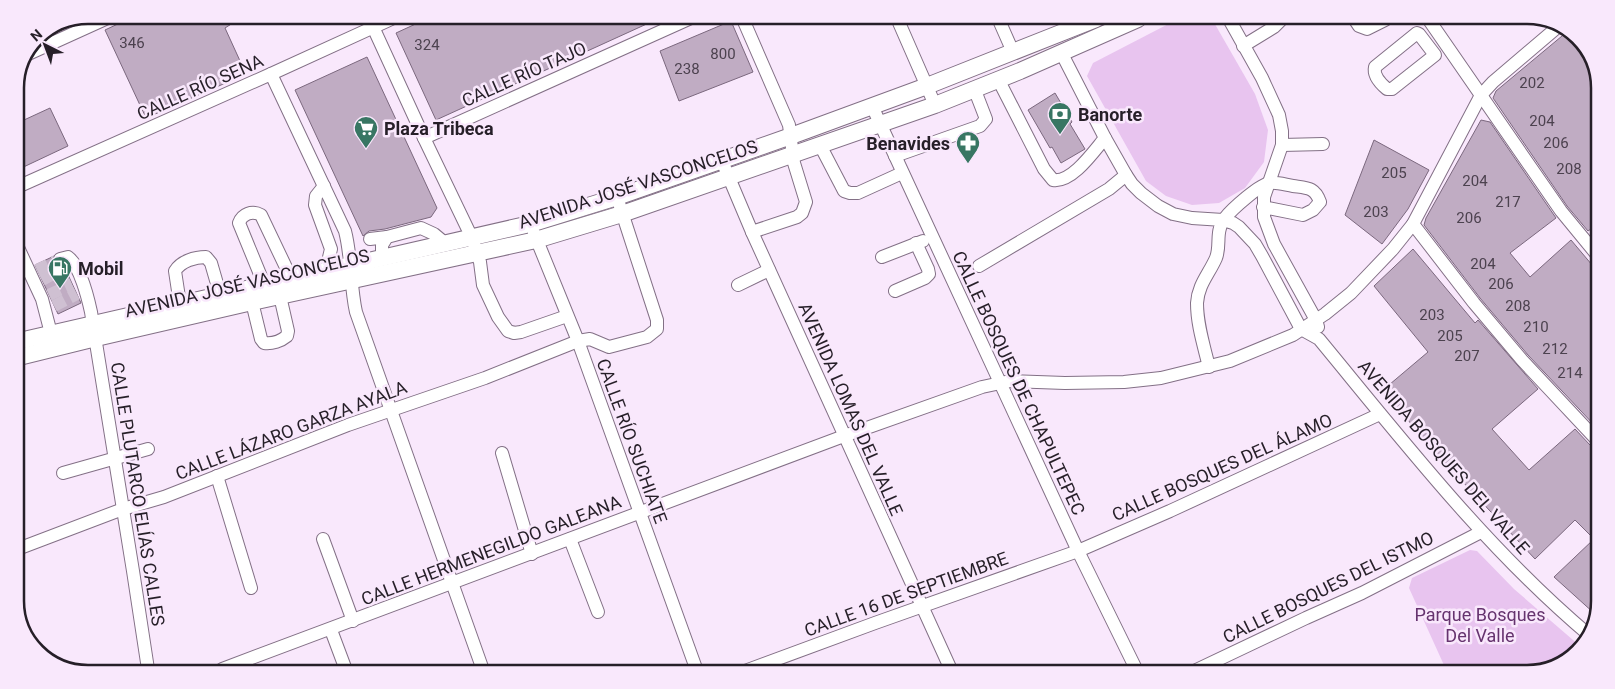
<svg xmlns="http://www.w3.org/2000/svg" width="1615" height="689" font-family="Roboto,sans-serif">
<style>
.green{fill:#e8c4ef}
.building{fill:#c0acc3;stroke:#7b687e}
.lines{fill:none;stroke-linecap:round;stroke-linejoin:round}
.minor-tunnel{stroke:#cfc0d2;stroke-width:12;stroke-dasharray:12 6;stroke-linecap:butt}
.minor-casing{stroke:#837086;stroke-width:14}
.major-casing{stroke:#837086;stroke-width:18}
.minor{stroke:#fff;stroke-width:12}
.major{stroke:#fff;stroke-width:16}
.labels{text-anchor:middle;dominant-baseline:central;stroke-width:5;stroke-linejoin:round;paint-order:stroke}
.number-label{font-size:15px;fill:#4c424f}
.street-label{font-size:18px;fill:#261f28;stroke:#f9e8fc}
.poi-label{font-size:18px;font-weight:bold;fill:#261f28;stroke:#f9e8fc;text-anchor:start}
.park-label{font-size:18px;fill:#66336f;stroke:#f9e8fc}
.rim{fill:none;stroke:#261f28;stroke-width:2.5}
</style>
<rect width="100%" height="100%" fill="#f9e8fc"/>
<g class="green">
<path d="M1178 19H1212L1255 94 1268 130 1264 162 1245 188 1219 203 1192 205 1166 196 1146 181 1087 76 1093 63Z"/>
<path d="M1470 550 1477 551 1514 589 1580 646 1568 662 1527 674H1448L1409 588 1412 578Z"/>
</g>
<g class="building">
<path d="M137 15 244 16 225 28 246 74 146 118 105 30Z"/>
<path d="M433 16 628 17H662L436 120 396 33Z"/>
<path d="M731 21 753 72 679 101 660 51Z"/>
<path d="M1568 31 1588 47 1600 83 1598 224 1588 231 1567 206 1493 98 1496 91Z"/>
<path d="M367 57 437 208 431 217 385 229 369 231 363 236 295 90Z"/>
<path d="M1055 93 1072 122 1070 124 1085 149 1061 163 1052 147 1050 148 1028 110Z"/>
<path d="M15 101 24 120 50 108 68 146 15 171Z"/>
<path d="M1481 120 1490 122 1556 218 1510 253 1530 277 1571 240 1598 272 1597 428 1528 355 1480 298 1424 225 1426 218Z"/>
<path d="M1374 140 1429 170 1408 209 1382 244 1345 215Z"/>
<path d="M1413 249 1475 323 1478 320 1538 389 1492 429 1529 470 1575 429 1590 445 1596 447 1595 614 1554 577 1594 539 1575 520 1535 559 1432 449 1383 390 1428 352 1374 286Z"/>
<path d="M52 257V261L55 265 58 267 64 266 81 303 58 314 35 265Z"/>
</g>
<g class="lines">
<g class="minor-tunnel">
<path d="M37 270 60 259"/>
<path d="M42 280 64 268"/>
<path d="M49 295 72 284"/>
<path d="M54 306 77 294"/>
</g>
<g class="minor-casing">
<g id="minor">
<path d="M368 16 424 138 472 238 480 262 483 285 498 317 508 331 514 333 521 332 567 316"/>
<path d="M742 17 789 125 794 163 806 202 802 213 797 217 752 232"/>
<path d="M897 18 935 105"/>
<path d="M998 18 1013 52"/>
<path d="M1229 19 1262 78 1279 115 1282 131V145L1264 197V217L1274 244 1316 320 1318 327"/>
<path d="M1355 20 1359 26 1367 29 1385 20"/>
<path d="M1429 20 1561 211 1598 256"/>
<path d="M1417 33 1419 34 1435 55 1392 89H1387C1381 84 1373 76 1375 67Z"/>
<path d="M1243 46 1274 27 1282 19"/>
<path d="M1061 52 1105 138 1126 175 1132 184 1141 193 1158 206 1173 214 1192 218 1223 220 1233 223 1239 227 1255 244 1262 256 1301 329 1319 339C1404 442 1487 549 1589 635"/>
<path d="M28 54 114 15"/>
<path d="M271 74 345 231C352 258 350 285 356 312L483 670"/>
<path d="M998 79 1044 169 1053 180C1072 183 1094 151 1105 138"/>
<path d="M872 106 1078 551 1138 673"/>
<path d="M424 138 693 17"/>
<path d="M820 145 844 191 850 193H858L902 173"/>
<path d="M1282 145 1323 144"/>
<path d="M895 156 980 126 986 119 974 88"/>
<path d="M722 161 752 232 952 672"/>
<path d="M324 186 316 196 315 205 331 249 326 270"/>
<path d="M15 188 271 74 398 16"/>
<path d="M1413 224 1474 303 1522 360 1596 439"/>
<path d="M534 233 578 341 697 671"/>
<path d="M370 239 387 237"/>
<path d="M15 241 42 299 53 341"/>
<path d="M382 257V245L387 237 421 228 434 234 446 244"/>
<path d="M882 257 923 241"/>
<path d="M60 259 68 257C80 266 88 298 91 312L133 571 148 669"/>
<path d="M979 266 1109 189 1126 175"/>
<path d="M264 284 239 223C242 214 252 210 261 215L291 278"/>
<path d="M738 285 769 270"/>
<path d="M895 291 925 278 929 274 928 269 916 243"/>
<path d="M252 302 261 339 264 343C272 344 281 341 287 336L288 331 280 296"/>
<path d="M180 304 175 271C181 261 195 257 206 257L211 263 220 294"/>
<path d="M1209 367C1204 346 1197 325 1197 303 1198 285 1209 274 1216 258 1220 248 1217 237 1220 228 1221 224 1223 221 1225 218 1232 209 1260 184 1270 183 1277 182 1286 185 1293 186 1307 188 1315 187 1320 202L1313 210 1303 215 1263 207"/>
<path d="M502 453 532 554"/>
<path d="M63 473 148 449"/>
<path d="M217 476 251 588"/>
<path d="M323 539 353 621"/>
<path d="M570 539 598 612"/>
<path d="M15 550 123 509 164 497 348 425 485 378 578 341 590 339 609 347 647 337 657 329V320L617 197"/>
<path d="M331 630 346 670"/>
<path d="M222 669 844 436 982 387 1010 381 1065 383 1124 382 1161 378 1230 361 1293 335 1325 314 1351 293 1393 249 1413 224 1481 95 1493 82 1560 25"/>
<path d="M745 671 875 623 1078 551 1170 511 1380 414"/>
<path d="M1190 673 1306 618 1362 593 1481 532"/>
</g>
</g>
<g class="major-casing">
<g id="major">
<path d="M15 342 530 224 617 197 791 136 927 86 1096 19"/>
<path d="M15 358 96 338 252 302 536 240 622 214 935 105 1020 71 1138 19"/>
</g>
</g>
<use href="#minor" class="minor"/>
<use href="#major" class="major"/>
</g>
<defs>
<g id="bank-pin" transform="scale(1.25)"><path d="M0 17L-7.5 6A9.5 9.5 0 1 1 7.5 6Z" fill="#387663" stroke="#f9e8fc"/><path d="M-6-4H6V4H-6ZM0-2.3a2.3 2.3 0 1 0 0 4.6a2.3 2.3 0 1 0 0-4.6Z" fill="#fff"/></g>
<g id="supermarket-pin" transform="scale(1.25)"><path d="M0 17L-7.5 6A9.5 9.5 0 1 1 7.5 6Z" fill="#387663" stroke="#f9e8fc"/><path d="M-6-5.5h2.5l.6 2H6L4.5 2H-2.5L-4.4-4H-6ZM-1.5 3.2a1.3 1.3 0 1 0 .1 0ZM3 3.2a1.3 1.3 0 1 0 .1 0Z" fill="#fff"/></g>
<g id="pharmacy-pin" transform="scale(1.25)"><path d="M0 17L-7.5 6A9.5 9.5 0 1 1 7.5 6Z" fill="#387663" stroke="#f9e8fc"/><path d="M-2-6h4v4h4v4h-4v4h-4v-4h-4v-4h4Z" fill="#fff"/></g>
<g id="fuel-pin" transform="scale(1.25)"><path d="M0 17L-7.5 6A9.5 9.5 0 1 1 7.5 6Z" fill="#387663" stroke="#f9e8fc"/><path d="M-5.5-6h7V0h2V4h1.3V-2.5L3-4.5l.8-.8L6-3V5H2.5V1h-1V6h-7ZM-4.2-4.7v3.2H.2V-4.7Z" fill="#fff"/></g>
</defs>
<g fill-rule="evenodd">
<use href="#bank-pin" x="1060" y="114"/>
<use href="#supermarket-pin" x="366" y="128"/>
<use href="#pharmacy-pin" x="968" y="143"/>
<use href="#fuel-pin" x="60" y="268"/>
</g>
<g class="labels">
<g class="number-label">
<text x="132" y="43">346</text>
<text x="427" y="45">324</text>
<text x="723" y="54">800</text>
<text x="687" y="69">238</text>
<text x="1532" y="83">202</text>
<text x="1542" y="121">204</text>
<text x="1556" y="143">206</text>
<text x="1569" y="169">208</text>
<text x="1394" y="173">205</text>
<text x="1475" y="181">204</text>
<text x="1508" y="202">217</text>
<text x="1376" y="212">203</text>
<text x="1469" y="218">206</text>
<text x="1483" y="264">204</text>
<text x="1501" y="284">206</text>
<text x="1518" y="306">208</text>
<text x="1432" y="315">203</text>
<text x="1536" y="327">210</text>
<text x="1450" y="336">205</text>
<text x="1555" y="349">212</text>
<text x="1467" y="356">207</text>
<text x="1570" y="373">214</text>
</g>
<g class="street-label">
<text transform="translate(524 74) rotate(-24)">CALLE RÍO TAJO</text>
<text transform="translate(200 87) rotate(-24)">CALLE RÍO SENA</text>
<text transform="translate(638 184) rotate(-18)">AVENIDA JOSÉ VASCONCELOS</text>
<text transform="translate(247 283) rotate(-13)">AVENIDA JOSÉ VASCONCELOS</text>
<text transform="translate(1019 383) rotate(65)">CALLE BOSQUES DE CHAPULTEPEC</text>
<text transform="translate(851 409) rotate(66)">AVENIDA LOMAS DEL VALLE</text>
<text transform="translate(291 430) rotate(-21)">CALLE LÁZARO GARZA AYALA</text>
<text transform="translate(632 441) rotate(70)">CALLE RÍO SUCHIATE</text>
<text transform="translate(1444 457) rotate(49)">AVENIDA BOSQUES DEL VALLE</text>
<text transform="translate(1222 467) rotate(-24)">CALLE BOSQUES DEL ÁLAMO</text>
<text transform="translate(138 494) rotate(81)">CALLE PLUTARCO ELÍAS CALLES</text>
<text transform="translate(491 550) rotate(-21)">CALLE HERMENEGILDO GALEANA</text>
<text transform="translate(1328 587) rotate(-26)">CALLE BOSQUES DEL ISTMO</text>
<text transform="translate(906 594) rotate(-20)">CALLE 16 DE SEPTIEMBRE</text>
</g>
<g class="poi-label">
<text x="1078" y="114">Banorte</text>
<text x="384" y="128">Plaza Tribeca</text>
<text x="950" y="143" text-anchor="end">Benavides</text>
<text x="78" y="268">Mobil</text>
</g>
<g class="park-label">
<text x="1480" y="614">Parque Bosques<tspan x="1480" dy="21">Del Valle</tspan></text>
</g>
</g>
<path d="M0 0H1615V689H0ZM88 24H1527A64 64 0 0 1 1591 88V601A64 64 0 0 1 1527 665H88A64 64 0 0 1 24 601V88A64 64 0 0 1 88 24Z" fill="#f9e8fc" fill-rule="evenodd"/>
<path class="rim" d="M88 24H1527A64 64 0 0 1 1591 88V601A64 64 0 0 1 1527 665H88A64 64 0 0 1 24 601V88A64 64 0 0 1 88 24Z"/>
<g transform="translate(45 45) rotate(318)" stroke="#f9e8fc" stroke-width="4" paint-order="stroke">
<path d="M0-4L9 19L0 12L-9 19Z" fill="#261f28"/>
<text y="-8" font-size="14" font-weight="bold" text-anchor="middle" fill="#261f28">N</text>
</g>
</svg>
